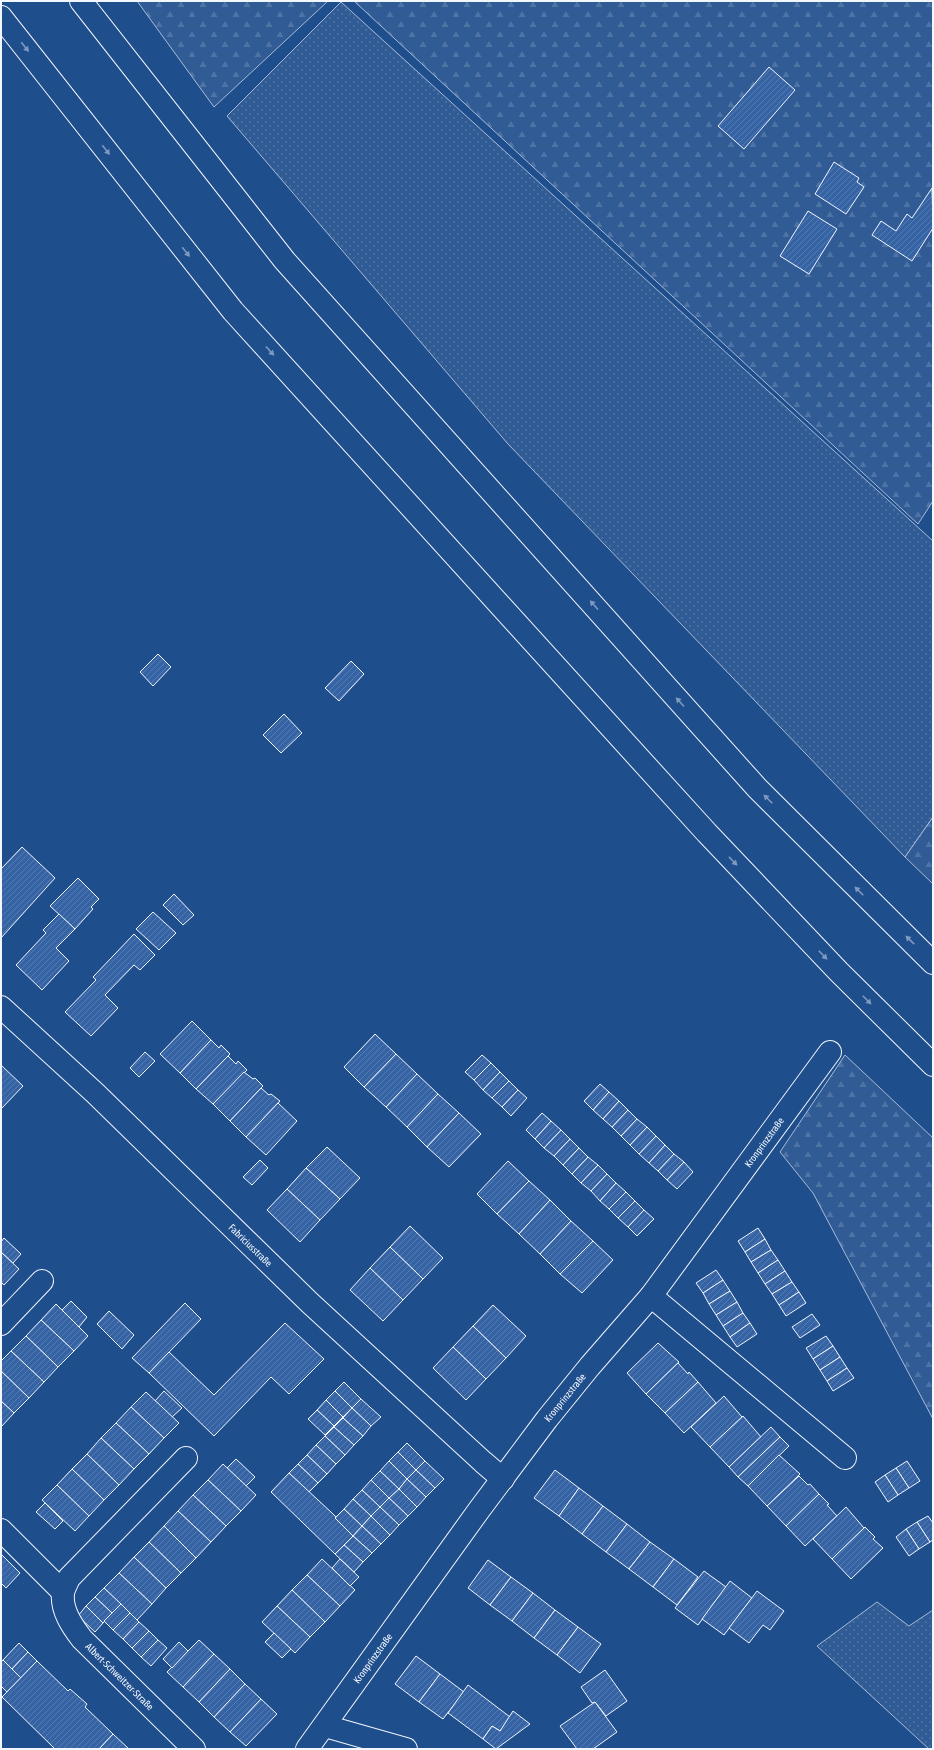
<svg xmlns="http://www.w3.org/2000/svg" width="934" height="1750" font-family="'Asap Condensed',sans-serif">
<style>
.grass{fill:url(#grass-dots);stroke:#a8bbd7}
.forest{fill:url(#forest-firs);stroke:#a8bbd7}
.building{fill:url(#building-hatch);stroke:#f2f6ff}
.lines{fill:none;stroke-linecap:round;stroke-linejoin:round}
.street-casing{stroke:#f2f6ff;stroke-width:24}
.highway-casing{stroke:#f2f6ff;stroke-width:24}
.street{stroke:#1f4e8c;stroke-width:22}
.highway{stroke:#1f4e8c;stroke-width:22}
.oneway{fill:#7e9ac0}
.labels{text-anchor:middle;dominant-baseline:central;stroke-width:3;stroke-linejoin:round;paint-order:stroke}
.street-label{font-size:10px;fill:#f2f6ff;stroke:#1f4e8c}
</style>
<defs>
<pattern id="grass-dots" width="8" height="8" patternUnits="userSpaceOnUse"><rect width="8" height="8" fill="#305b95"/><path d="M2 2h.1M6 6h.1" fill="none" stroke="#4e73a5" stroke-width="1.8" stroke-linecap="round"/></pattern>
<pattern id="forest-firs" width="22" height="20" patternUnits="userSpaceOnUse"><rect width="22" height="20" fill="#305b95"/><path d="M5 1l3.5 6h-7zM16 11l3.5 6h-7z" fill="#4e73a5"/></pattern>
<pattern id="building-hatch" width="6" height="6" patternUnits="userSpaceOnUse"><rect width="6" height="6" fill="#3563a3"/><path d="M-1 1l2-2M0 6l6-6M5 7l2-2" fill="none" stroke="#537ab1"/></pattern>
</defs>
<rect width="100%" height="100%" fill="#1f4e8c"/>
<g class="grass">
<path d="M341 2 933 541V817L905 857 508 444 227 116Z"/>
<path d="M877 1602 909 1626 933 1610V1749H929L817 1646Z"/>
</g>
<g class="forest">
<path d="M137 1H328L214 107Z"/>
<path d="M354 1H933V501L918 524Z"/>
<path d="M933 817V884L905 857Z"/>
<path d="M845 1055 933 1138V1419L813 1193 780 1152Z"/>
</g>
<g class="building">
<path d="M769 67 795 90 744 149 718 126Z"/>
<path d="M834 162 859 178 857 182 864 187 846 214 815 194Z"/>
<path d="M932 188 933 228 912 261 872 235 881 221 896 231 907 214 912 218Z"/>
<path d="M808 211 837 229 809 274 780 256Z"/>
<path d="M158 654 171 667 153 686 140 672Z"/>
<path d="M351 661 364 674 339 701 325 688Z"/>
<path d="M284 714 302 733 281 753 263 735Z"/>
<path d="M22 847 55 878 1 938V869Z"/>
<path d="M78 878 99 899 91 907 93 909 75 929 50 906Z"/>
<path d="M174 894 194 915 183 925 163 905Z"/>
<path d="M153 912 176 933 159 950 136 929Z"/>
<path d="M59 914 75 929 56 948 69 961 42 990 16 965 46 933 43 930Z"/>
<path d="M134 934 155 955 140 970 134 965 105 995 118 1008 91 1036 65 1012 96 980 93 977Z"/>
<path d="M192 1021 211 1040 180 1073 160 1054Z"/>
<path d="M375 1034 396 1054 364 1087 344 1067Z"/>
<path d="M211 1040 219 1048 221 1045 230 1054 196 1089 180 1073Z"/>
<path d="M145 1052 155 1061 139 1077 130 1068Z"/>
<path d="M396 1054 417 1074 386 1107 364 1087Z"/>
<path d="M482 1055 491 1063 474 1080 465 1072Z"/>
<path d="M228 1056 236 1064 238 1061 247 1070 213 1104 196 1089Z"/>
<path d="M491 1063 500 1072 483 1090 474 1080Z"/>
<path d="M1 1065 23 1086 1 1109Z"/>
<path d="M244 1072 253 1079 255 1078 263 1086 230 1121 213 1104Z"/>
<path d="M500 1072 509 1081 492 1098 483 1090Z"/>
<path d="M417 1074 438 1094 407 1127 386 1107Z"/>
<path d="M509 1081 518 1090 502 1107 492 1098Z"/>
<path d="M600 1084 609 1092 593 1110 584 1101Z"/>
<path d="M261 1088 269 1095 271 1094 280 1101 246 1137 230 1121Z"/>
<path d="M518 1090 527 1098 511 1116 502 1107Z"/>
<path d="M609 1092 619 1101 603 1119 593 1110Z"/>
<path d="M438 1094 459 1113 427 1147 407 1127Z"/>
<path d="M619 1101 628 1110 612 1127 603 1119Z"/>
<path d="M278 1103 297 1121 266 1155 246 1137Z"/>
<path d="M628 1110 637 1119 621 1136 612 1127Z"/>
<path d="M459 1113 481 1134 449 1167 427 1147Z"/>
<path d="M542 1113 551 1121 535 1139 526 1130Z"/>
<path d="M637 1119 647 1127 630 1145 621 1136Z"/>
<path d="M551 1121 561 1130 544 1148 535 1139Z"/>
<path d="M647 1127 656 1136 639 1154 630 1145Z"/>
<path d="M561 1130 570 1139 554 1156 544 1148Z"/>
<path d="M656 1136 665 1145 649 1163 639 1154Z"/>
<path d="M570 1139 579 1148 563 1165 554 1156Z"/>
<path d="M665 1145 674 1154 658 1171 649 1163Z"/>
<path d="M327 1147 360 1178 340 1199 306 1168Z"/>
<path d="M579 1148 588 1157 572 1174 563 1165Z"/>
<path d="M674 1154 684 1162 667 1180 658 1171Z"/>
<path d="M588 1157 598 1165 581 1183 572 1174Z"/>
<path d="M260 1160 268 1168 252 1185 243 1177Z"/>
<path d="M508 1161 529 1181 497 1214 477 1194Z"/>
<path d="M684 1162 693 1172 677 1189 667 1180Z"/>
<path d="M598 1165 607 1174 591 1191 581 1183Z"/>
<path d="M306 1168 340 1199 320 1220 287 1189Z"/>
<path d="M607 1174 616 1183 600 1201 591 1191Z"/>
<path d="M529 1181 550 1200 519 1234 497 1214Z"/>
<path d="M616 1183 626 1192 609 1209 600 1201Z"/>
<path d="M287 1189 320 1220 300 1242 267 1210Z"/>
<path d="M626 1192 635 1201 618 1218 609 1209Z"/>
<path d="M550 1200 571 1221 540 1254 519 1234Z"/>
<path d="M635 1201 644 1210 628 1227 618 1218Z"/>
<path d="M644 1210 654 1219 637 1236 628 1227Z"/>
<path d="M571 1221 593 1241 560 1274 540 1254Z"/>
<path d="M410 1226 443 1258 423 1279 390 1247Z"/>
<path d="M758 1228 765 1239 745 1252 738 1241Z"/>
<path d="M4 1238 21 1254 13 1263 1 1252V1242Z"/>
<path d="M765 1239 771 1250 751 1262 745 1252Z"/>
<path d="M593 1241 613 1260 582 1293 560 1274Z"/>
<path d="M390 1247 423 1279 403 1300 370 1268Z"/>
<path d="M771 1250 778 1260 758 1273 751 1262Z"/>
<path d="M1 1252 19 1269 4 1285 1 1282Z"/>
<path d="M778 1260 785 1271 765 1284 758 1273Z"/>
<path d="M370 1268 403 1300 383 1321 350 1290Z"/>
<path d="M716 1270 723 1280 703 1293 696 1283Z"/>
<path d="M785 1271 792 1282 772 1294 765 1284Z"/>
<path d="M723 1280 730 1291 709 1304 703 1293Z"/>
<path d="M792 1282 799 1292 779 1305 772 1294Z"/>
<path d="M730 1291 737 1302 716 1315 709 1304Z"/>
<path d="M799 1292 806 1303 786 1316 779 1305Z"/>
<path d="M71 1301 87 1317 79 1327 62 1310Z"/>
<path d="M737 1302 743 1313 723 1326 716 1315Z"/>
<path d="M185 1303 201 1319 149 1373 132 1358Z"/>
<path d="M56 1304 88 1336 74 1351 41 1320Z"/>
<path d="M493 1305 526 1336 506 1358 473 1326Z"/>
<path d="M109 1311 134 1335 122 1349 97 1324Z"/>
<path d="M743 1313 750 1323 730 1337 723 1326Z"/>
<path d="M812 1314 820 1325 800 1338 792 1327Z"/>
<path d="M41 1320 74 1351 58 1367 26 1336Z"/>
<path d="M285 1323 324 1359 289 1394 271 1377 214 1436 149 1373 169 1352 214 1395Z"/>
<path d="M750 1323 757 1334 737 1347 730 1337Z"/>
<path d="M473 1326 506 1358 486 1379 453 1347Z"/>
<path d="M26 1336 58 1367 44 1382 11 1351Z"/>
<path d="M826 1336 833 1346 813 1359 806 1348Z"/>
<path d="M658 1343 679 1362 646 1394 627 1373Z"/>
<path d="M833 1346 840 1357 820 1370 813 1359Z"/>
<path d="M453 1347 486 1379 466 1400 433 1368Z"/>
<path d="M11 1351 44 1382 29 1398 1 1371V1361Z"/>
<path d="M840 1357 847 1368 827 1381 820 1370Z"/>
<path d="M678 1363 688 1374 689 1372 698 1382 665 1413 646 1394Z"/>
<path d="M847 1368 854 1378 833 1391 827 1381Z"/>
<path d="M1 1371 29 1398 14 1413 1 1401Z"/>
<path d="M344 1382 361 1399 352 1408 335 1391Z"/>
<path d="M698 1382 716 1403 684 1433 665 1413Z"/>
<path d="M164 1391 182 1408 172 1417 155 1401Z"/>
<path d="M335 1391 352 1408 343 1417 326 1400Z"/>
<path d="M146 1392 179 1423 164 1438 131 1407Z"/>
<path d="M724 1396 742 1417 710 1447 691 1427Z"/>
<path d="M361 1399 381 1417 371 1426 352 1408Z"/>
<path d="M326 1400 343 1417 334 1426 317 1410Z"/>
<path d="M1 1401 14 1413 1 1427Z"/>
<path d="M131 1407 164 1438 149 1454 116 1423Z"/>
<path d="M352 1408 371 1426 363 1436 343 1418Z"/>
<path d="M317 1410 334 1426 325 1435 308 1419Z"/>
<path d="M743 1416 761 1437 729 1467 710 1447Z"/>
<path d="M343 1418 363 1436 354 1445 334 1427Z"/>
<path d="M116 1423 149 1454 134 1469 101 1438Z"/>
<path d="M334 1427 354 1445 345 1455 325 1436Z"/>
<path d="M771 1427 780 1437 738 1477 729 1467Z"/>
<path d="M325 1436 345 1455 336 1464 316 1445Z"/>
<path d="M780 1437 789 1446 748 1486 738 1477Z"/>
<path d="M101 1438 134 1469 119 1485 87 1454Z"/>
<path d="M407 1443 425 1461 416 1470 398 1452Z"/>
<path d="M316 1445 336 1464 327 1474 307 1455Z"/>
<path d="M398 1452 416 1470 407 1479 389 1461Z"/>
<path d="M87 1454 119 1485 104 1500 72 1469Z"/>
<path d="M307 1455 327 1474 318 1483 298 1464Z"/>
<path d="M779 1455 800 1474 767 1506 748 1486Z"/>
<path d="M236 1459 255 1477 246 1486 227 1468Z"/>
<path d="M389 1461 407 1479 399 1489 380 1471Z"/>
<path d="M425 1461 444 1479 435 1488 416 1470Z"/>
<path d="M907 1461 920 1481 909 1488 896 1468Z"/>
<path d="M223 1464 256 1495 241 1511 208 1480Z"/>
<path d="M298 1464 318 1483 309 1492 289 1473Z"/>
<path d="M896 1468 909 1488 898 1495 885 1475Z"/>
<path d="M72 1469 104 1500 89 1516 57 1485Z"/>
<path d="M416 1470 435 1488 426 1497 407 1479Z"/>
<path d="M555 1470 579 1488 559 1516 534 1498Z"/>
<path d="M380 1471 399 1489 389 1498 371 1480Z"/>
<path d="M289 1473 332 1513 336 1517 335 1518 353 1536 335 1554 271 1492Z"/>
<path d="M885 1475 898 1495 888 1502 875 1482Z"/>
<path d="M799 1476 808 1485 810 1484 819 1494 786 1526 767 1506Z"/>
<path d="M407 1479 426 1497 417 1507 399 1489Z"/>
<path d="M208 1480 241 1511 226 1526 193 1495Z"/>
<path d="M371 1480 389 1498 380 1507 362 1490Z"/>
<path d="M57 1485 89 1516 75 1531 42 1500Z"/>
<path d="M579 1488 603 1506 582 1534 559 1516Z"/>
<path d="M399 1489 417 1507 408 1516 389 1498Z"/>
<path d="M362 1490 380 1507 371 1516 353 1499Z"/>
<path d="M819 1494 829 1504 827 1505 837 1516 805 1546 786 1526Z"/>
<path d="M193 1495 226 1526 211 1542 178 1511Z"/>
<path d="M389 1498 408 1516 399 1525 380 1507Z"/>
<path d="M353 1499 371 1516 362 1526 344 1509Z"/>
<path d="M45 1503 63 1521 55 1529 36 1512Z"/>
<path d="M603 1506 627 1524 606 1552 582 1534Z"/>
<path d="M380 1507 399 1525 390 1535 371 1516Z"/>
<path d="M846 1507 864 1528 832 1559 813 1539Z"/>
<path d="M344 1509 362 1526 353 1536 335 1518Z"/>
<path d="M178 1511 211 1542 196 1558 164 1526Z"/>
<path d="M371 1516 390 1535 381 1544 362 1526Z"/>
<path d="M928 1516 933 1523V1540L930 1542 917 1522Z"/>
<path d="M917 1522 930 1542 919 1549 906 1529Z"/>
<path d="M627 1524 650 1542 629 1569 606 1552Z"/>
<path d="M164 1526 196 1558 181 1573 149 1542Z"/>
<path d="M362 1526 381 1544 372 1553 353 1536Z"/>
<path d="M865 1527 875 1537 873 1539 883 1548 851 1579 832 1559Z"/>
<path d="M906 1529 919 1549 909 1556 896 1537Z"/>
<path d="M353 1536 372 1553 363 1562 344 1545Z"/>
<path d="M149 1542 181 1573 166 1588 134 1557Z"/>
<path d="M650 1542 674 1559 653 1587 629 1569Z"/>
<path d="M344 1545 363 1562 354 1572 335 1554Z"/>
<path d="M1 1554 20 1573 6 1588 1 1583Z"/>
<path d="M134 1557 166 1588 152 1604 119 1573Z"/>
<path d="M322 1559 355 1590 340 1606 307 1575Z"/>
<path d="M340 1559 359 1577 350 1586 332 1568Z"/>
<path d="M674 1559 698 1577 677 1605 653 1587Z"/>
<path d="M488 1560 511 1577 490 1605 468 1588Z"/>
<path d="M704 1571 726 1587 698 1625 675 1608Z"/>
<path d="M119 1573 152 1604 137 1620 104 1588Z"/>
<path d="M307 1575 340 1606 325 1622 292 1590Z"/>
<path d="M511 1577 533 1593 512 1621 490 1605Z"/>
<path d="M730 1581 752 1598 724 1635 702 1619Z"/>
<path d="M104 1588 121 1604 112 1613 95 1597Z"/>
<path d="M292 1590 325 1622 310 1637 277 1606Z"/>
<path d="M757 1591 784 1611 770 1630 763 1625 749 1643 729 1628Z"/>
<path d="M533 1593 555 1610 534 1638 512 1621Z"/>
<path d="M95 1597 112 1613 103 1623 86 1606Z"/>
<path d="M121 1604 130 1613 113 1630 104 1621Z"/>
<path d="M86 1606 103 1623 95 1632 78 1616Z"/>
<path d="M277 1606 310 1637 295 1653 262 1622Z"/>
<path d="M555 1610 578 1627 557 1655 534 1638Z"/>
<path d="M130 1613 139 1622 123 1639 113 1630Z"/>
<path d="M139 1622 149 1631 132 1648 123 1639Z"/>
<path d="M578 1627 601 1644 580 1673 557 1655Z"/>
<path d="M149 1631 158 1640 141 1657 132 1648Z"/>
<path d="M274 1633 291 1649 282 1658 265 1642Z"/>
<path d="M158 1640 167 1648 151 1666 141 1657Z"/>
<path d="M199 1640 214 1654 183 1687 167 1672Z"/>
<path d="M179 1642 188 1651 172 1668 163 1659Z"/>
<path d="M19 1643 28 1652 12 1669 3 1660Z"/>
<path d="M28 1652 37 1661 21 1678 12 1669Z"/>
<path d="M214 1654 230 1669 199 1702 183 1687Z"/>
<path d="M416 1656 440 1674 419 1702 395 1684Z"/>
<path d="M3 1660 21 1678 7 1692 1 1686V1662Z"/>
<path d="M37 1661 68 1691 70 1689 78 1696 87 1704 85 1707 113 1734 99 1749H55L2 1697Z"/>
<path d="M230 1669 245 1684 214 1717 199 1702Z"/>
<path d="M605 1670 627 1701 606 1716 595 1702 592 1703 581 1687Z"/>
<path d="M440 1674 464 1692 443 1719 419 1702Z"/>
<path d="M245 1684 261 1699 230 1732 214 1717Z"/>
<path d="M468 1685 510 1717 500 1731 492 1726 483 1739 448 1713Z"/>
<path d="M261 1699 277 1714 246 1746 230 1732Z"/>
<path d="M595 1702 617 1732 593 1749H577L560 1726Z"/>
<path d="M513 1711 530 1724 496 1749 483 1739 492 1726 500 1731Z"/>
<path d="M113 1734 129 1749H99Z"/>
</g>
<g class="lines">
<g class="street-casing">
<g id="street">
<path id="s1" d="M1 1007 95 1093 310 1303 483 1462 503 1479"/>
<path d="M651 1296 845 1458"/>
<path d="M1 1324 42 1281"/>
<path id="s2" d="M186 1458 69 1578C67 1583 64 1588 63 1593 61 1610 72 1626 82 1639L194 1749"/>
<path d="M1 1530 63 1592"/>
<path d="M325 1726 406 1749"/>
<path id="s3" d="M307 1749 479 1510 547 1419 590 1366 651 1296 830 1052"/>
</g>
</g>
<g class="highway-casing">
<g id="highway">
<path d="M81 1 285 261 757 788 933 963"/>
<path d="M1 17 233 311 707 833 839 972 933 1065"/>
</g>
</g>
<use href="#street" class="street"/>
<use href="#highway" class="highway"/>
</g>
<defs><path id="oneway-solid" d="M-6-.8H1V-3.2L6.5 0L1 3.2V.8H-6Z"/></defs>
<g class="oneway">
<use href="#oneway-solid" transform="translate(25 47) rotate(52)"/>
<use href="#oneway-solid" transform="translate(106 150) rotate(52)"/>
<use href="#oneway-solid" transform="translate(186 252) rotate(52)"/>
<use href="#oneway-solid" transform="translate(270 351) rotate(48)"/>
<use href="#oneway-solid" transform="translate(594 605) rotate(-132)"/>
<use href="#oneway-solid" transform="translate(680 702) rotate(-132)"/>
<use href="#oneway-solid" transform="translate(768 799) rotate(-135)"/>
<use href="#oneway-solid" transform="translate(733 861) rotate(46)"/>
<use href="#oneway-solid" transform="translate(859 891) rotate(-135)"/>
<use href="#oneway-solid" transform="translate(910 940) rotate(-136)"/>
<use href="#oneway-solid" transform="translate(823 955) rotate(46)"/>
<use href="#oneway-solid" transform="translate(867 1000) rotate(45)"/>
</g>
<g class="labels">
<g class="street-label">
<text stroke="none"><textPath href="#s3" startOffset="760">Kronprinzstraße</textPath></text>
<text stroke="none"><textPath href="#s1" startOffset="345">Fabriciusstraße</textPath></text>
<text stroke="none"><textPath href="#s3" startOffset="436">Kronprinzstraße</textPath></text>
<text stroke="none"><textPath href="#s3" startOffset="112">Kronprinzstraße</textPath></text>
<text stroke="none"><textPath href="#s2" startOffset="288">Albert-Schweitzer-Straße</textPath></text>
</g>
</g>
<rect width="934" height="1750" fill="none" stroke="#f2f6ff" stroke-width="4"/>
</svg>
